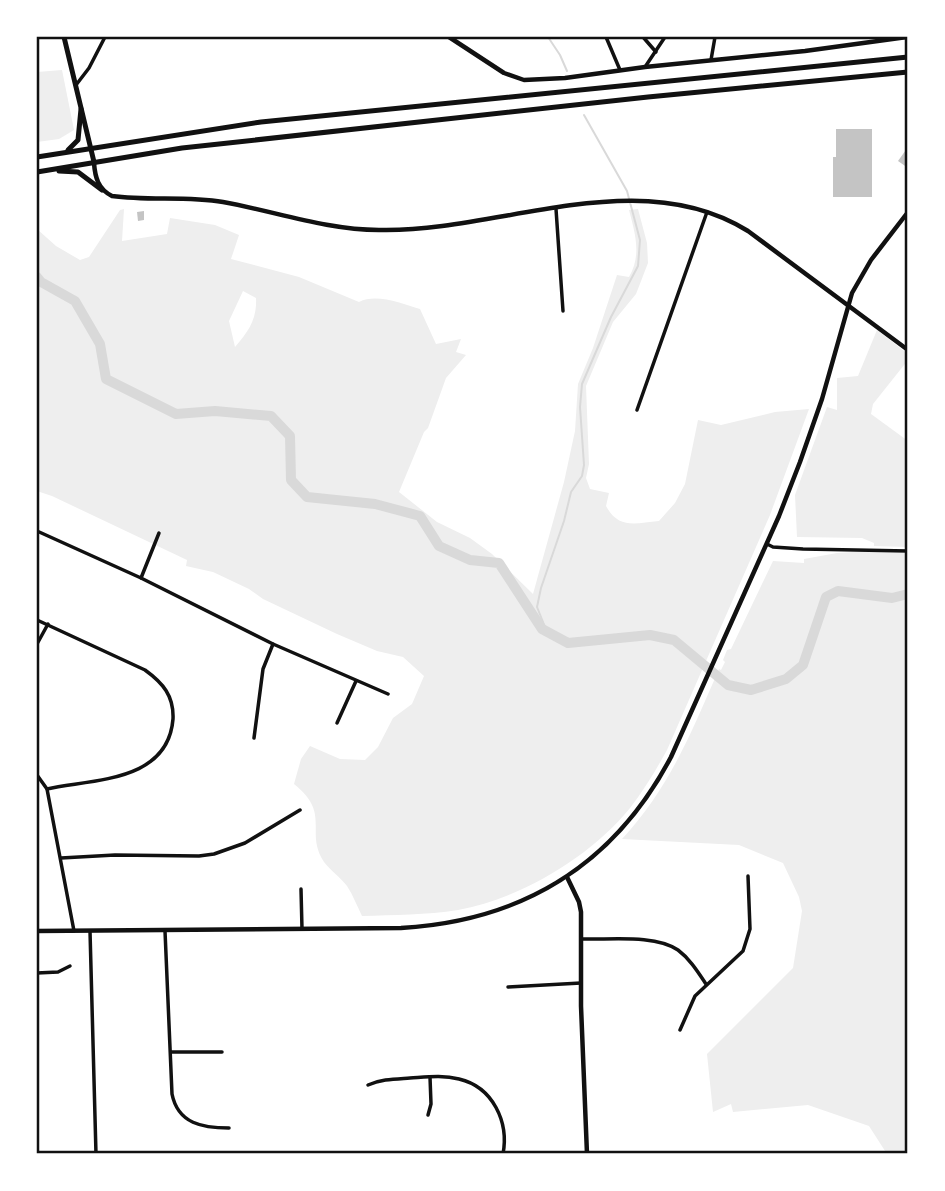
<svg xmlns="http://www.w3.org/2000/svg" width="945" height="1191" font-family="'Zilla Slab',serif">
<style>
.green{fill:#eee;fill-rule:evenodd}
.lines{fill:none;stroke-linecap:round;stroke-linejoin:round}
.stream{stroke:#d9d9d9;stroke-width:2}
.river{stroke:#d9d9d9;stroke-width:10}
.building{fill:#c4c4c4}
.minor{stroke:#111;stroke-width:3.5}
.tertiary{stroke:#111;stroke-width:4.5}
.secondary{stroke:#111;stroke-width:4.5}
.primary{stroke:#111;stroke-width:5}
.trunk{stroke:#111;stroke-width:5}
.neatline{fill:none;stroke:#111;stroke-width:2.5}
</style>
<rect width="100%" height="100%" fill="#fff"/>
<g class="green">
<path d="M62 70 74 130 59 139 37 142V72Z"/>
<path d="M124 209 122 241 167 234 170 218 215 225 239 235 231 259 299 277 359 302C377 293 402 304 420 309L436 344 461 339 456 352 466 355 446 378 428 428 424 432 399 492 437 522 470 538 492 554 533 594 564 482 575 431 578 384 593 348 617 275 629 277C642 255 635 233 629 210L638 209 647 243 648 263 636 294 613 322 586 386 589 464 586 478 590 489 609 493 606 506C619 530 636 523 659 521L675 503 685 484 698 420 721 425 775 412 809 409 770 515 667 750C656 770 644 790 630 808 590 857 522 898 458 910 426 915 394 915 362 916 357 906 353 895 347 886 340 877 331 871 324 862 304 832 332 814 294 784L301 759 310 746 340 759 365 760 378 747 393 718 412 704 424 676 403 657 377 651 337 634 263 599 249 589 213 572 186 566 187 560 52 496 37 491V229L56 246 80 260 89 257 120 210ZM243 291 256 298C257 319 249 331 235 347L229 321Z"/>
<path d="M877 330 908 354V360L873 404 871 414 908 441V547L874 546V543L862 538 797 537 795 495 827 407 837 410V378L858 376Z"/>
<path d="M869 551 908 552V1154H887L869 1126 808 1105 733 1112 731 1104 713 1112 707 1054 793 968 802 911 799 897 783 863 739 845 622 839C670 787 691 733 719 669L721 670 725 662 723 660 727 650 731 649 773 561 804 563V559L837 553Z"/>
</g>
<g class="lines">
<g class="stream">
<path d="M548 37 560 55 567 71"/>
<path d="M547 632 537 607 541 588 564 521 571 492 582 476 584 465 580 407 582 384 611 317 638 266 640 240 627 191 584 115"/>
</g>
<path class="river" d="M37 277 41 282 75 301 100 344 106 379 176 414 215 411 271 416 290 436 291 480 307 497 375 504 420 516 439 546 470 560 499 563 542 629 568 643 650 635 674 640 728 685 751 690 786 679 803 665 826 597 838 591 892 598 908 594"/>
</g>
<g class="building">
<path d="M836 129H872V197H833V157H836Z"/>
<path d="M908 147V168L898 161Z"/>
<path d="M144 211V220L138 221 137 212Z"/>
</g>
<g class="lines">
<g class="minor">
<path d="M606 37 620 70"/>
<path d="M643 37 656 52"/>
<path d="M711 60 715 37"/>
<path d="M645 67 665 37"/>
<path d="M76 85 89 68 105 37"/>
<path d="M556 209 563 311"/>
<path d="M637 410 707 212"/>
<path d="M37 531 141 578 273 644 388 694"/>
<path d="M767 544 773 547 803 549 908 551"/>
<path d="M141 578 159 533"/>
<path d="M37 620 145 670C163 683 174 696 173 719 168 782 94 779 47 789"/>
<path d="M37 644 48 624"/>
<path d="M337 723 356 681"/>
<path d="M254 738 263 669 273 644"/>
<path d="M37 775 47 789 74 931"/>
<path d="M61 858 115 855 199 856 214 854 245 843 300 810"/>
<path d="M301 889 302 929"/>
<path d="M90 931 96 1154"/>
<path d="M165 931 172 1094C178 1124 203 1128 229 1128"/>
<path d="M582 939C609 940 655 934 678 950 690 959 698 972 706 984"/>
<path d="M37 973 58 972 70 966"/>
<path d="M508 987 581 983"/>
<path d="M680 1030 695 996 743 951 750 929 748 876"/>
<path d="M171 1052H222"/>
<path d="M368 1085C381 1079 396 1079 410 1078 427 1077 443 1075 459 1079 493 1087 509 1122 503 1154"/>
<path d="M428 1115 431 1104 430 1077"/>
<path d="M787 1154H822"/>
</g>
<g class="tertiary">
<path d="M449 37 504 73 524 80 565 78 645 67 805 51 907 37"/>
<path d="M567 877 579 902 581 912V1006L587 1154"/>
</g>
<g class="secondary">
<path d="M94 163C95 177 98 189 112 196 148 201 186 196 223 202 274 211 326 230 379 230 499 233 637 162 748 231L908 350"/>
<path d="M37 931 401 928C522 921 614 865 671 757L779 516 800 462 822 399 852 293 871 260 908 212"/>
</g>
<path class="primary" d="M64 37 94 162"/>
<g class="trunk">
<path d="M68 150 78 140 81 109"/>
<path d="M37 157 261 122 908 57"/>
<path d="M59 171 78 172 102 190"/>
<path d="M37 172 182 148 648 97 908 72"/>
</g>
</g>
<rect width="945" height="1191" fill="none" stroke="#ffffff" stroke-width="77"/>
<rect x="38" y="38" width="868" height="1114" class="neatline"/>
</svg>
